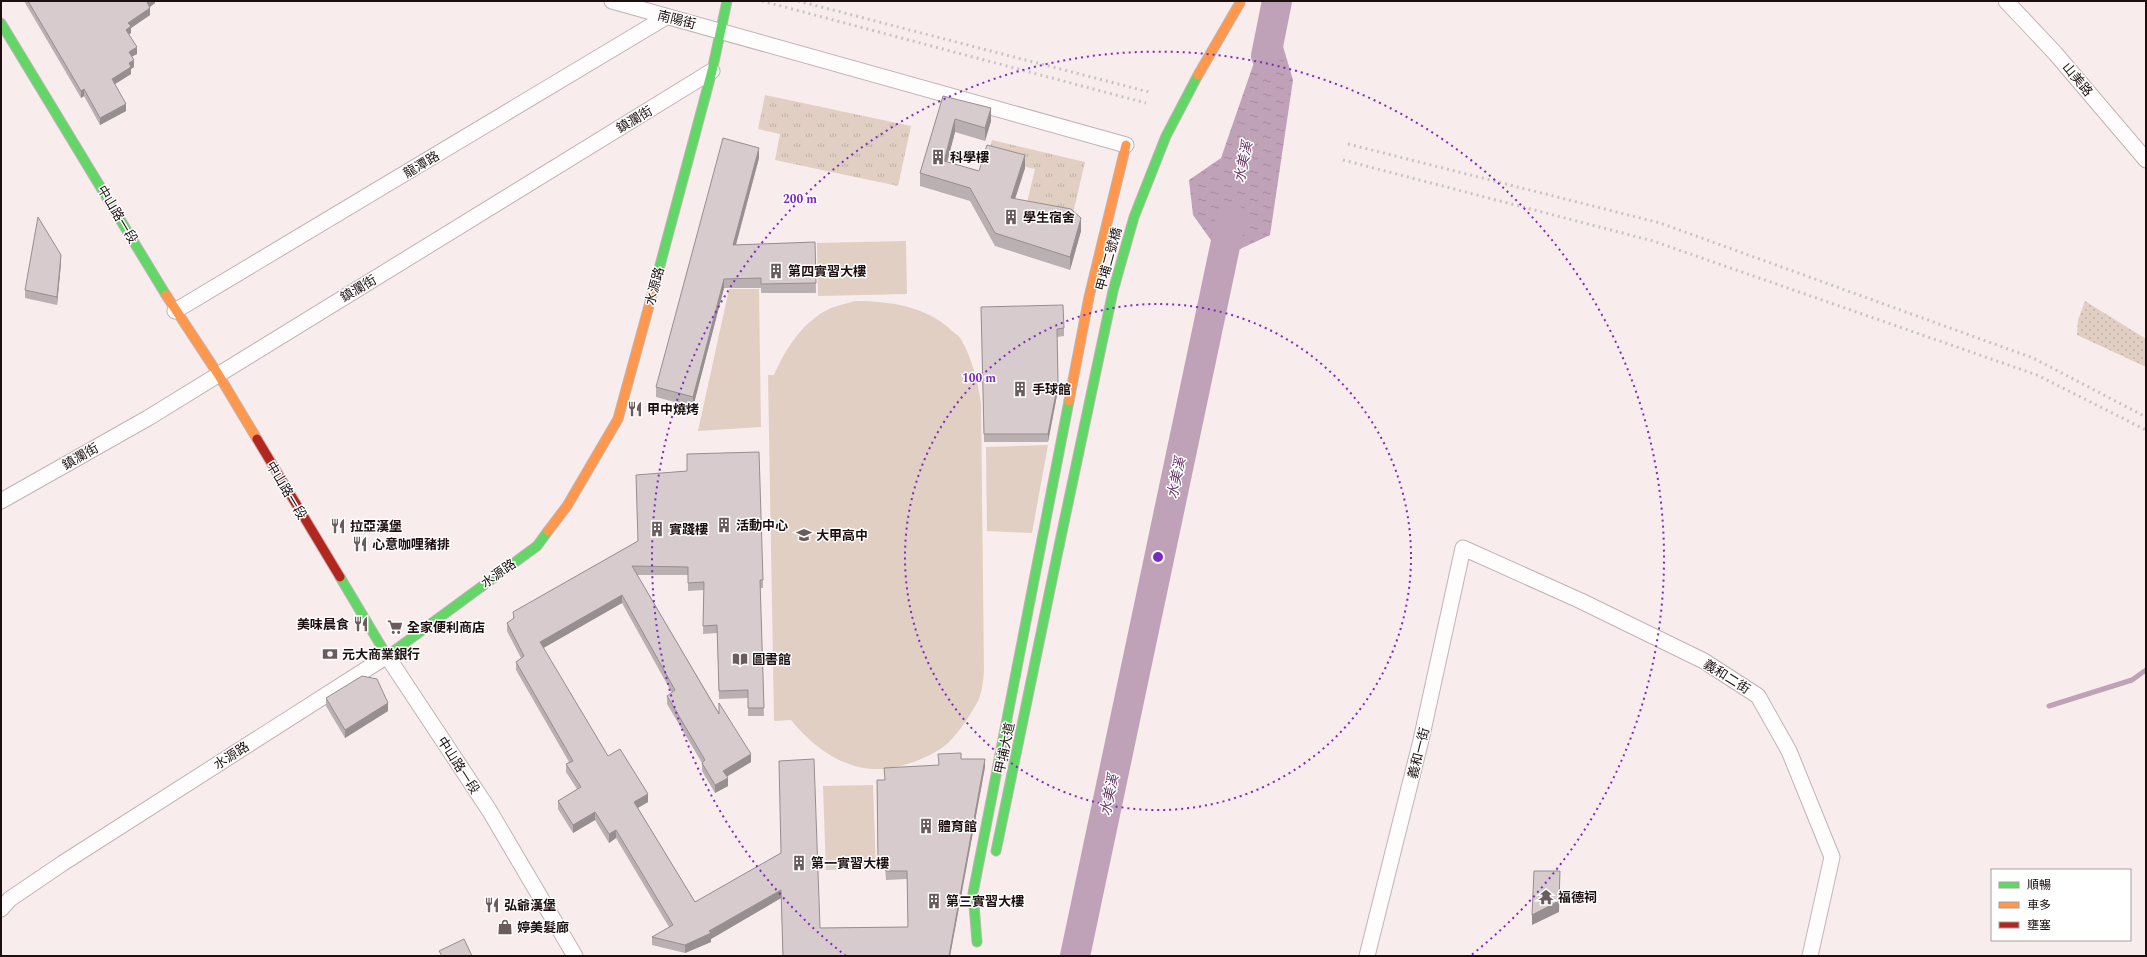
<svg xmlns="http://www.w3.org/2000/svg" width="2147" height="957" font-family="Spectral,'Noto Sans TC',serif">
  <style>
    .grass { fill: url(#grass-tufts) }
    .park { fill: url(#park-dots) }
    .garden { fill: #e1cfc3 }
    .water { fill: url(#water-ripples) }
    .lines { fill: none; stroke-linecap: round; stroke-linejoin: round }
    .stream { stroke: #bfa1b8; stroke-width: 5 }
    .river { stroke: #bfa1b8; stroke-width: 30 }
    .street-casing { stroke: #c0b4b4; stroke-width: 17 }
    .fast-casing { stroke: #c0b4b4; stroke-width: 11 }
    .slow-casing { stroke: #c0b4b4; stroke-width: 11 }
    .jam-casing { stroke: #c0b4b4; stroke-width: 11 }
    .street { stroke: #fefcfc; stroke-width: 15 }
    .fast { stroke: #63d668; stroke-width: 9 }
    .slow { stroke: #ff974d; stroke-width: 9 }
    .jam { stroke: #b3261e; stroke-width: 9 }
    .rail { stroke: #c9c5c5; stroke-width: 3; stroke-dasharray: 2 4; stroke-linecap: butt }
    .fast-bridge-casing { stroke: #c0b4b4; stroke-width: 11; stroke-linecap: butt }
    .slow-bridge-casing { stroke: #c0b4b4; stroke-width: 11; stroke-linecap: butt }
    .fast-bridge { stroke: #63d668; stroke-width: 9 }
    .slow-bridge { stroke: #ff974d; stroke-width: 9 }
    .wall { fill: #baafb1 }
    .shaded-wall { fill: #978e90 }
    .building { fill: #d8cbce; stroke: #978e90 }
    .ring { fill: none; stroke: #7b2cbf; stroke-width: 2; stroke-dasharray: 2 4 }
    .labels { text-anchor: middle; stroke-width: 3; stroke-linejoin: round; paint-order: stroke }
    .street-label { font-size: 13px; fill: #1d0f10; stroke: #fff }
    .poi-label { font-size: 13px; font-weight: bold; fill: #1d0f10; stroke: #fff; text-anchor: start }
    .water-label { font-size: 14px; font-style: italic; fill: #653462; stroke: #fff }
    .centre { fill: #7b2cbf; stroke: #fff; stroke-width: 2 }
    .ring-label { font-size: 12px; text-anchor: middle; font-weight: bold; fill: #7b2cbf; stroke: #fff; stroke-width: 3; stroke-linejoin: round; paint-order: stroke }
  </style>
  <defs>
    <pattern id="grass-tufts" width="24" height="20" patternUnits="userSpaceOnUse"><rect width="24" height="20" fill="#e1cfc3"/><path d="M3 7l-1-3M5 7V3M7 7l1-3M15 17l-1-3M17 17v-4M19 17l1-3" fill="none" stroke="#c1b1a6"/></pattern>
    <pattern id="park-dots" width="8" height="8" patternUnits="userSpaceOnUse"><rect width="8" height="8" fill="#e1cfc3"/><path d="M2 2h.1M6 6h.1" fill="none" stroke="#c1b1a6" stroke-width="1.8" stroke-linecap="round"/></pattern>
    <pattern id="water-ripples" width="26" height="14" patternUnits="userSpaceOnUse"><rect width="26" height="14" fill="#bfa1b8"/><path d="M2 4q2-2 4 0t4 0M15 11q2-2 4 0t4 0" fill="none" stroke="#a4899d"/></pattern>
  </defs>
  <rect width="100%" height="100%" fill="#f8ecec"/>
  <g class="grass">
    <polygon points="765,95 911,126 898,186 775,160 780,134 758,129"/>
    <polygon points="992,140 1085,162 1071,222 1025,211 1035,169 987,158"/>
  </g>
  <polygon class="park" points="2085,301 2146,339 2146,367 2077,335 2078,320"/>
  <g class="garden">
    <polygon points="906,241 907,294 818,296 817,243"/>
    <polygon points="729,289 759,289 761,427 698,431"/>
    <path d="M855 301C888 301 926 306 951 330 954 333 960 336 962 341 972 359 978 382 981 403L984 672C983 681 982 691 979 699 972 713 960 731 949 742 934 757 897 770 876 769 842 769 811 745 791 720L774 721 768 375H774C785 349 804 320 831 308 839 305 848 303 855 301Z"/>
    <polygon points="1048,445 1032,533 987,531 986,447"/>
    <polygon points="873,785 876,869 826,870 823,786"/>
  </g>
  <polygon class="water" points="1274,16 1293,80 1270,235 1223,257 1193,215 1189,180 1221,158 1258,51"/>
  <g class="lines">
    <polyline class="stream" points="2049,706 2132,680 2146,670"/>
    <g class="river">
      <polyline points="1266,56 1277,1"/>
      <polyline points="1075,956 1231,218"/>
    </g>
    <g class="street-casing">
      <g id="street">
        <polyline points="612,1 1126,145"/>
        <polyline points="2006,1 2055,53 2146,160"/>
        <polyline points="175,311 666,17"/>
        <polyline points="1,501 148,418 712,71"/>
        <polyline points="1,909 10,899 63,863 387,656 489,810 575,956"/>
        <polyline points="1367,956 1421,740 1463,548 1581,601 1704,661 1758,696 1789,751 1832,857 1810,956"/>
      </g>
    </g>
    <g class="fast-casing">
      <g id="fast">
        <polyline points="1,23 166,295"/>
        <polyline points="655,284 712,71 727,1"/>
        <polyline points="340,577 387,656 537,546 548,531"/>
        <polyline points="996,851 1059,546"/>
        <polyline points="977,942 973,893 1069,401"/>
      </g>
    </g>
    <g class="slow-casing">
      <g id="slow">
        <polyline points="166,295 218,374 257,439"/>
        <polyline points="1069,401 1089,297 1126,145"/>
        <polyline points="548,531 567,506 618,419 655,284"/>
      </g>
    </g>
    <g class="jam-casing">
      <polyline id="jam" points="257,439 340,577"/>
    </g>
    <use href="#street" class="street"/>
    <use href="#fast" class="fast"/>
    <use href="#slow" class="slow"/>
    <use href="#jam" class="jam"/>
    <g class="rail">
      <polyline points="762,1 1146,103"/>
      <polyline points="798,1 1149,92"/>
      <polyline points="1348,144 1660,223 2033,358 2146,417"/>
      <polyline points="1343,160 1653,241 2037,375 2146,430"/>
    </g>
    <g class="fast-bridge-casing">
      <polyline id="fast-bridge" points="1059,546 1113,291 1134,217 1166,136 1198,75"/>
    </g>
    <g class="slow-bridge-casing">
      <polyline id="slow-bridge" points="1198,75 1241,1"/>
    </g>
    <use href="#fast-bridge" class="fast-bridge"/>
    <use href="#slow-bridge" class="slow-bridge"/>
  </g>
  <g class="wall">
    <polygon points="24,1 155,1 155,3 150,7 150,15 131,28 131,33 129,34 137,54 132,56 134,67 131,69 131,74 115,84 126,111 100,125 84,96 81,98"/>
    <polygon points="943,96 991,121 985,141 955,132 947,162 979,171 1025,168 1015,199 1081,231 1070,270 995,246 970,201 920,186 920,173"/>
    <polygon points="759,158 736,245 815,242 816,293 761,293 761,288 724,288 693,407 656,397 656,387"/>
    <polygon points="61,263 57,305 25,298 25,290"/>
    <polygon points="981,307 1064,328 1064,336 1057,337 1058,390 1048,442 984,442"/>
    <polygon points="687,471 763,580 763,588 760,588 764,716 748,716 748,698 719,699 717,633 703,634 704,590 688,591 688,575 637,575 719,713 751,762 727,776 728,786 715,793 702,771 702,763 667,704 667,696 672,693 622,603 543,648 608,756 648,802 638,808 695,902 781,853 820,928 908,927 907,879 886,880 885,866 878,867 877,780 884,780 961,759 985,767 950,956 783,956 781,898 711,939 711,942 685,953 652,945 652,937 669,927 616,838 609,843 595,820 573,833 558,809 558,801 577,789 566,772 566,764 569,762 516,670 516,662 521,658 507,631 507,623 513,619 513,612 638,541"/>
    <polygon points="326,698 388,711 345,738 326,706"/>
  </g>
  <g class="shaded-wall">
    <polygon points="148,1 155,1 155,3 147,9 147,2"/>
    <polygon points="150,8 150,15 131,28 131,33 126,36 126,30 128,23"/>
    <polygon points="137,47 137,54 129,58 129,52"/>
    <polygon points="134,60 134,67 131,69 131,74 112,86 112,79 129,63"/>
    <polygon points="84,89 84,96 81,98 81,91"/>
    <polygon points="126,104 126,111 100,125 100,118"/>
    <polygon points="991,108 991,121 985,141 985,128"/>
    <polygon points="955,119 955,132 944,174 944,161"/>
    <polygon points="759,148 759,158 733,255 733,245"/>
    <polygon points="1025,155 1025,168 1011,211 1011,198"/>
    <polygon points="1081,218 1081,231 1070,270 1070,257"/>
    <polygon points="61,255 61,263 57,305 57,297"/>
    <polygon points="724,279 724,288 693,407 693,397"/>
    <polygon points="1058,383 1058,390 1048,442 1048,434"/>
    <polygon points="622,595 622,603 540,650 540,642"/>
    <polygon points="388,703 388,711 345,738 345,730"/>
    <polygon points="751,754 751,762 723,779 723,771"/>
    <polygon points="985,759 985,767 950,956 949,956"/>
    <polygon points="728,778 728,786 715,793 715,785"/>
    <polygon points="648,794 648,802 634,810 634,802"/>
    <polygon points="595,812 595,820 573,833 573,825"/>
    <polygon points="616,830 616,838 609,843 609,834"/>
    <polygon points="1560,871 1559,912 1532,925 1532,915"/>
    <polygon points="781,890 781,898 711,939 711,942 685,953 685,945"/>
  </g>
  <g class="building">
    <polygon points="28,1 148,1 147,2 150,8 128,23 131,26 126,30 137,47 129,52 134,60 129,63 131,67 112,79 126,104 100,118 84,89 81,91"/>
    <polygon points="943,96 991,108 985,128 955,119 944,161 979,171 987,145 1025,155 1011,198 1071,209 1081,218 1070,257 995,233 970,188 920,173"/>
    <polygon points="723,138 759,148 733,245 815,242 816,283 761,284 761,278 724,279 693,397 656,387"/>
    <polygon points="38,217 61,255 57,297 25,290"/>
    <polygon points="1063,305 1064,328 1057,329 1058,383 1048,434 984,434 981,307"/>
    <polygon points="759,452 763,580 760,580 764,708 748,708 748,690 719,691 717,625 703,626 704,582 688,583 688,567 632,566 719,714 719,703 751,754 723,771 728,778 715,785 702,763 705,760 667,696 675,690 622,595 540,642 608,756 620,749 648,794 634,802 695,902 781,853 779,761 814,759 820,928 908,927 907,871 886,871 885,858 878,859 877,780 885,780 884,768 939,765 938,754 961,753 961,759 985,759 949,956 783,956 781,890 709,931 711,933 685,945 652,937 673,925 616,830 609,834 595,812 573,825 558,801 581,787 566,764 573,761 516,662 524,656 507,623 514,618 513,612 638,541 636,475 687,471 687,454"/>
    <polygon points="362,676 377,679 388,703 345,730 326,698"/>
    <polygon points="1534,871 1560,871 1559,901 1532,915"/>
    <polygon points="464,939 472,956 442,956 439,951"/>
  </g>
  <g class="ring">
    <circle cx="1158" cy="557" r="253"/>
    <path d="M846 956A506 506 0 1 1 1470 956"/>
  </g>
  <defs>
    <g id="building-bare" transform="scale(1.2)"><path d="M-4-6H4V6H1V3H-1V6H-4ZM-2.5-4.3h1.7v1.8h-1.7ZM.8-4.3h1.7v1.8H.8ZM-2.5-1h1.7V.8h-1.7ZM.8-1h1.7V.8H.8Z" fill="#6a5c5d" stroke="#fff" stroke-width="2.5" paint-order="stroke"/></g>
    <g id="restaurant-bare" transform="scale(1.2)"><path d="M-5-6h1v4h1v-4h1v4h1v-4h1v5L-1.5 .5V6h-2V.5L-5-1ZM5-6V6H3V1.5H1.5Q1.5-4 5-6Z" fill="#6a5c5d" stroke="#fff" stroke-width="2.5" paint-order="stroke"/></g>
    <g id="school-bare" transform="scale(1.2)"><path d="M0-5L7-2L0 1L-7-2ZM-4 1L0 2.5L4 1V4Q0 6-4 4Z" fill="#6a5c5d" stroke="#fff" stroke-width="2.5" paint-order="stroke"/></g>
    <g id="supermarket-bare" transform="scale(1.2)"><path d="M-6-5.5h2.5l.6 2H6L4.5 2H-2.5L-4.4-4H-6ZM-1.5 3.2a1.3 1.3 0 1 0 .1 0ZM3 3.2a1.3 1.3 0 1 0 .1 0Z" fill="#6a5c5d" stroke="#fff" stroke-width="2.5" paint-order="stroke"/></g>
    <g id="bank-bare" transform="scale(1.2)"><path d="M-6-4H6V4H-6ZM0-2.3a2.3 2.3 0 1 0 0 4.6a2.3 2.3 0 1 0 0-4.6Z" fill="#6a5c5d" stroke="#fff" stroke-width="2.5" paint-order="stroke"/></g>
    <g id="library-bare" transform="scale(1.2)"><path d="M-6-4Q-3-5.5-.7-3.5V5Q-3 3-6 4ZM6-4Q3-5.5 .7-3.5V5Q3 3 6 4Z" fill="#6a5c5d" stroke="#fff" stroke-width="2.5" paint-order="stroke"/></g>
    <g id="temple-bare" transform="scale(1.2)"><path d="M0-6L5-2H3V0L6.5 2.5H4V6H1.5V3h-3V6H-4V2.5H-6.5L-3 0V-2H-5Z" fill="#6a5c5d" stroke="#fff" stroke-width="2.5" paint-order="stroke"/></g>
    <g id="shop-bare" transform="scale(1.2)"><path d="M-5-2.5h2.3a2.7 3.5 0 0 1 5.4 0H5L5.5 6h-11ZM-1.5-2.5h3a1.5 2.3 0 0 0-3 0Z" fill="#6a5c5d" stroke="#fff" stroke-width="2.5" paint-order="stroke"/></g>
  </defs>
  <g fill-rule="evenodd">
    <use href="#building-bare" x="938" y="157"/>
    <use href="#building-bare" x="1011" y="217"/>
    <use href="#building-bare" x="776" y="271"/>
    <use href="#building-bare" x="1020" y="389"/>
    <use href="#restaurant-bare" x="635" y="409"/>
    <use href="#building-bare" x="724" y="525"/>
    <use href="#restaurant-bare" x="338" y="526"/>
    <use href="#building-bare" x="657" y="529"/>
    <use href="#school-bare" x="804" y="535"/>
    <use href="#restaurant-bare" x="360" y="544"/>
    <use href="#restaurant-bare" x="361" y="624"/>
    <use href="#supermarket-bare" x="395" y="627"/>
    <use href="#bank-bare" x="330" y="654"/>
    <use href="#library-bare" x="740" y="659"/>
    <use href="#building-bare" x="926" y="826"/>
    <use href="#building-bare" x="799" y="863"/>
    <use href="#temple-bare" x="1546" y="897"/>
    <use href="#building-bare" x="934" y="901"/>
    <use href="#restaurant-bare" x="492" y="905"/>
    <use href="#shop-bare" x="505" y="927"/>
  </g>
  <g class="labels">
    <g class="street-label">
      <text transform="translate(677 19) rotate(14)" y="5">南陽街</text>
      <text transform="translate(2078 79) rotate(50)" y="5">山美路</text>
      <text transform="translate(634 119) rotate(-31)" y="5">鎮瀾街</text>
      <text transform="translate(421 164) rotate(-31)" y="5">龍潭路</text>
      <text transform="translate(118 214) rotate(59)" y="5">中山路一段</text>
      <text transform="translate(1108 259) rotate(-75)" y="5">甲埔二號橋</text>
      <text transform="translate(654 286) rotate(-75)" y="5">水源路</text>
      <text transform="translate(358 288) rotate(-31)" y="5">鎮瀾街</text>
      <text transform="translate(80 456) rotate(-30)" y="5">鎮瀾街</text>
      <text transform="translate(287 490) rotate(59)" y="5">中山路一段</text>
      <text transform="translate(498 573) rotate(-35)" y="5">水源路</text>
      <text transform="translate(1727 676) rotate(32)" y="5">義和二街</text>
      <text transform="translate(1004 748) rotate(-78)" y="5">甲埔大道</text>
      <text transform="translate(1418 753) rotate(-76)" y="5">義和一街</text>
      <text transform="translate(231 755) rotate(-33)" y="5">水源路</text>
      <text transform="translate(459 765) rotate(57)" y="5">中山路一段</text>
    </g>
    <g class="poi-label">
      <text x="950" y="162">科學樓</text>
      <text x="1023" y="222">學生宿舍</text>
      <text x="788" y="276">第四實習大樓</text>
      <text x="1032" y="394">手球館</text>
      <text x="647" y="414">甲中燒烤</text>
      <text x="736" y="530">活動中心</text>
      <text x="350" y="531">拉亞漢堡</text>
      <text x="669" y="534">實踐樓</text>
      <text x="816" y="540">大甲高中</text>
      <text x="372" y="549">心意咖哩豬排</text>
      <text x="349" y="629" text-anchor="end">美味晨食</text>
      <text x="407" y="632">全家便利商店</text>
      <text x="342" y="659">元大商業銀行</text>
      <text x="752" y="664">圖書館</text>
      <text x="938" y="831">體育館</text>
      <text x="811" y="868">第一實習大樓</text>
      <text x="1558" y="902">福德祠</text>
      <text x="946" y="906">第三實習大樓</text>
      <text x="504" y="910">弘爺漢堡</text>
      <text x="517" y="932">婷美髮廊</text>
    </g>
    <g class="water-label">
      <text transform="translate(1243 162) rotate(-78)" y="5">水美溪</text>
      <text transform="translate(1176 478) rotate(-78)" y="5">水美溪</text>
      <text transform="translate(1109 795) rotate(-78)" y="5">水美溪</text>
    </g>
  </g>
  <circle cx="1158" cy="557" r="6" class="centre"/>
  <g class="ring-label">
    <text x="800" y="203">200 m</text>
    <text x="979" y="382">100 m</text>
  </g>
  <rect width="2147" height="957" fill="none" stroke="#1d0f10" stroke-width="4"/>
  <rect x="1991" y="869" width="140" height="72" fill="#ffffff" stroke="#a59f9f"/>
  <rect x="1999" y="882" width="20" height="6" fill="#63d668" stroke="#a59f9f"/>
  <text x="2027" y="889" font-size="12" fill="#1d0f10">順暢</text>
  <rect x="1999" y="902" width="20" height="6" fill="#ff974d" stroke="#a59f9f"/>
  <text x="2027" y="909" font-size="12" fill="#1d0f10">車多</text>
  <rect x="1999" y="922" width="20" height="6" fill="#b3261e" stroke="#a59f9f"/>
  <text x="2027" y="929" font-size="12" fill="#1d0f10">壅塞</text>
</svg>
